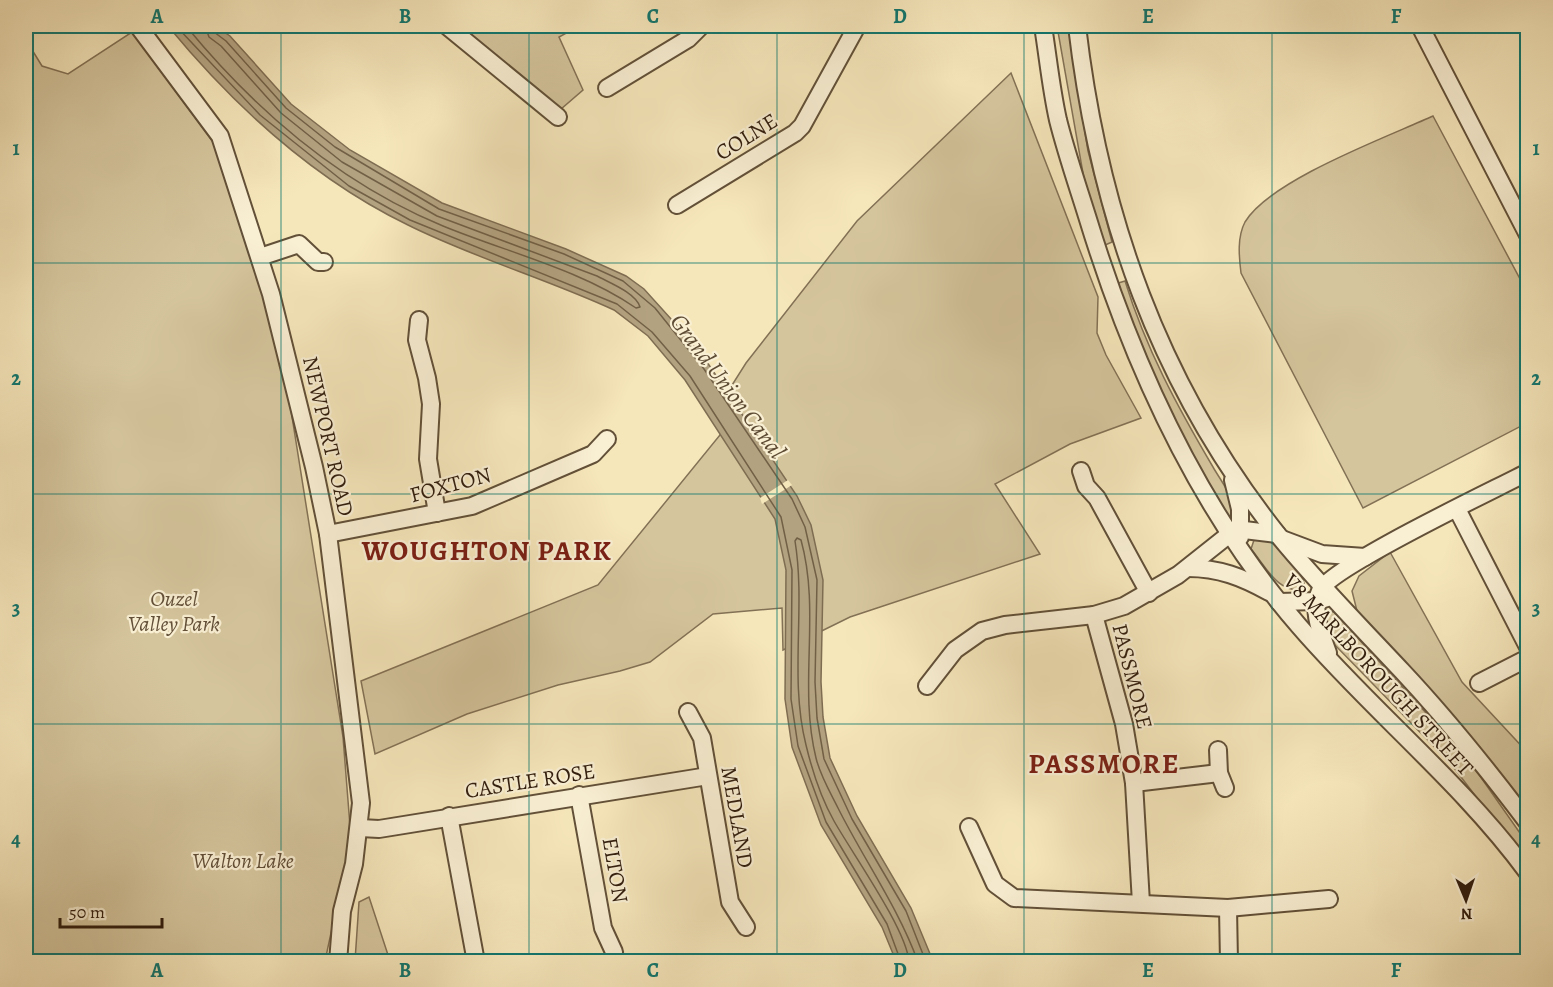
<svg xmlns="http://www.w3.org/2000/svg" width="1553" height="987" font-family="Alegreya,serif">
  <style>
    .green { fill: #d5c59d; stroke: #837155; stroke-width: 1.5 }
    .water { fill: #b3a280; stroke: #7f6d52; stroke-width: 1.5 }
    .pier { fill: #f6e7bb }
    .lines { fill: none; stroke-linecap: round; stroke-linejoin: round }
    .shore { stroke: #726046; stroke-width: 1.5 }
    .minor-casing { stroke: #625038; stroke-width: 20 }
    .minor { stroke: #f9efd3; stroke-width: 16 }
    .grid { fill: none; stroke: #0f766e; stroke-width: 1.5; stroke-opacity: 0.55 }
    .labels { text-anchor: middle; stroke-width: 4.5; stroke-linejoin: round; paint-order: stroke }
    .street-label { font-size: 22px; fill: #311d0d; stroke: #f9efd3 }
    .park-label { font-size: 22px; font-style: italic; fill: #624f38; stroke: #f9efd3 }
    .water-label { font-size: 24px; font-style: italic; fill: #5e4c35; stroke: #f9efd3 }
    .district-label { font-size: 28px; font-weight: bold; letter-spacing: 1.5px; fill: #7a1f14; stroke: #f9efd3 }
    .neatline { fill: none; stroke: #0f766e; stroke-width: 2 }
    .grid-label { font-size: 20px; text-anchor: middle; font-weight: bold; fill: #0f766e }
  </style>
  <rect width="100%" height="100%" fill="#f6e7bb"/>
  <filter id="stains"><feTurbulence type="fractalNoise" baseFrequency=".00333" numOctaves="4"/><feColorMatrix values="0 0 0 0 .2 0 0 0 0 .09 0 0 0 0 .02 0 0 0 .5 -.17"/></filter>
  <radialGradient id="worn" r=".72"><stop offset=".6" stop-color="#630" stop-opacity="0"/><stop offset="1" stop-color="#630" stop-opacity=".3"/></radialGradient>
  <g class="green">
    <polygon points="459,26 579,26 559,37 583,90 561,109"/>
    <polygon points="1057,26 1068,26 1088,151 1112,242 1103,246 1084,179"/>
    <polygon points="132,32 213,142 265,295 286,379 343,737 350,826 348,854 325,961 26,961 26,40 42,66 68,74"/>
    <polygon points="1011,73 1098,297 1097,333 1106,355 1141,418 1070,444 995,484 1040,554 850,617 783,650 782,608 713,614 650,662 620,671 558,685 467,714 375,754 361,681 598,585 720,435 727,393 746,363 857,221"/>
    <path d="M1433 116 1527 292V423L1363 508 1241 273C1239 257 1237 237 1245 222 1270 180 1387 137 1433 116Z"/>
    <path d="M1125 281C1146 349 1177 406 1213 467 1222 483 1236 498 1232 517H1229L1200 470 1151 376 1115 284Z"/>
    <path d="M1266 539C1278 546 1308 576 1304 589 1278 595 1265 565 1251 549L1254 540Z"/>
    <polygon points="1390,552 1462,682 1527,752 1527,810 1358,615 1352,591 1359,576"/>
    <polygon points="1324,610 1334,612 1468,759 1527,843 1527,863 1451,764 1330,640"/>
    <polygon points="369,897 390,961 355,961 359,902"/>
  </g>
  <path class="water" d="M168 26H215L230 36 291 104 350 150 442 203 566 249 626 276 644 289 681 330 709 365 797 496 811 525 823 580 821 682 823 717 830 758 857 816 911 908 933 961H896L882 927 821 825 792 747 785 699 786 570 775 519 685 380 648 336 614 310C547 279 474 258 408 225 313 179 234 106 168 26Z"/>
  <polygon class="pier" points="788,480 792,485 762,504 760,498"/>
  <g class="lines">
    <g class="shore">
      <polyline points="176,26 260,115 349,186 410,220 617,304 652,332 690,376 781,517 792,570 791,699 798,746 826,822 887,924 901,962"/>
      <path d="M186 26C255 110 341 184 443 226 506 252 579 269 636 308L640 307C636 293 610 283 597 276L437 216 342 162 281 113 221 46 209 37 205 26"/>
      <polyline points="213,26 214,32 226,41 286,108 335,147 439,209 564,254 623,281 655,308 704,369 792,499 805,527 817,580 815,682 817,718 824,759 852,819 906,911 926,962"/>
      <path d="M909 962C907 930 852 853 834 821 821 798 812 770 806 745 789 678 806 608 795 541L797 538 801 540C821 612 798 685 816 758 820 775 830 792 838 808 864 860 898 907 918 962"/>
    </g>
    <g class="minor-casing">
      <g id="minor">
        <polyline points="138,26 220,136 271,294 314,467 328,534 361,803 354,864 342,911 338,962"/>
        <polyline points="447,26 558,117"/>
        <path d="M1043 26C1048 57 1051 89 1058 120 1066 152 1077 184 1087 216 1132 364 1197 508 1299 626 1372 711 1462 783 1528 873"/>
        <path d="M1077 26C1099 214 1159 385 1278 535 1317 583 1360 626 1402 671 1447 719 1488 770 1528 823"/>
        <polyline points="1420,26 1528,235"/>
        <polyline points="607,88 688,39 701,26"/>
        <polyline points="677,205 795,133 802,126 857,26"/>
        <polyline points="260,257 299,244 318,262 324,262"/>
        <polyline points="419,320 417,340 427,378 431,404 428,459 437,513"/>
        <polyline points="1081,471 1086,486 1097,498 1149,593"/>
        <polyline points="1233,480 1240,509 1240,537"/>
        <polyline points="1457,509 1528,647"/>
        <polyline points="328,534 472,506 593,454 607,439"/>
        <polyline points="1282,539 1322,554 1365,557"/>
        <path d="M1188 568C1219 568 1242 577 1269 592"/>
        <polyline points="1279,602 1317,601 1327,598"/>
        <polyline points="1094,615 1124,724 1134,783 1141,903"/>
        <path d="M1328 653C1321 633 1311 611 1320 591 1330 567 1494 490 1528 472"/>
        <polyline points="1479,683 1528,658"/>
        <polyline points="927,686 955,650 982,631 1005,625 1094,615 1124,606 1178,575 1236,529 1277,534"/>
        <polyline points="688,712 702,738 730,902 746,927"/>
        <polyline points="1218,750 1219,773 1225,788"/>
        <polyline points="1134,783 1219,773"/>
        <polyline points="579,795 603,928 614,952"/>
        <polyline points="449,816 476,962"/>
        <polyline points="969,827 995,884 1014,898 1228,908 1329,899"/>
        <polyline points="360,828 379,829 708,776"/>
        <polyline points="1228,908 1229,962"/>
      </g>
    </g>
    <use href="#minor" class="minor"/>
  </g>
  <path class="grid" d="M281 26V962M529 26V962M777 26V962M1024 26V962M1272 26V962M26 263H1528M26 494H1528M26 724H1528"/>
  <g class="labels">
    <g class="street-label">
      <text transform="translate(746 136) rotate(-32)" y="8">COLNE</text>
      <text transform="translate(329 436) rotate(77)" y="8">NEWPORT ROAD</text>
      <text transform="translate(450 484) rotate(-15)" y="8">FOXTON</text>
      <text transform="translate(1379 674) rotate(47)" y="8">V8 MARLBOROUGH STREET</text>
      <text transform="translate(1133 676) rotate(76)" y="8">PASSMORE</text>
      <text transform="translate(530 780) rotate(-9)" y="8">CASTLE ROSE</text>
      <text transform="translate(738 817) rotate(80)" y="8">MEDLAND</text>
      <text transform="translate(616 870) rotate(80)" y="8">ELTON</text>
    </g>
    <g class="park-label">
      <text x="174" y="606">Ouzel<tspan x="174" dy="25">Valley Park</tspan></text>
      <text x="243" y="868">Walton Lake</text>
    </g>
    <g class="water-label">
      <text transform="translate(728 386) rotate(53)" y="8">Grand Union Canal</text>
    </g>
    <g class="district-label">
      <text x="487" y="560">WOUGHTON PARK</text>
      <text x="1104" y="773">PASSMORE</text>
    </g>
  </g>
  <rect width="1553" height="987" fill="none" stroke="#f6e7bb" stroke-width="66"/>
  <g transform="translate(1466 900) rotate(178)" stroke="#f9efd3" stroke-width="4.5" paint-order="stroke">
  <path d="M0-4.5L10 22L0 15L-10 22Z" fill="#311d0d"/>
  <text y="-9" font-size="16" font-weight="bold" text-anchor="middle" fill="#311d0d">N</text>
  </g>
  <path d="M60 918v9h102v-9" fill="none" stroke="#311d0d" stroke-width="3"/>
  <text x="69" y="918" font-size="18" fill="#311d0d" stroke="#f9efd3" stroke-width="4.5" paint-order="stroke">50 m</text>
  <rect x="33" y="33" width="1487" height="921" class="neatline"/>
  <g class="grid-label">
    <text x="157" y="23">A</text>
    <text x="405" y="23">B</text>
    <text x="653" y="23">C</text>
    <text x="900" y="23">D</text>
    <text x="1148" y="23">E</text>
    <text x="1396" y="23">F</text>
    <text x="16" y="155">1</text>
    <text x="1536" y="155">1</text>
    <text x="16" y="385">2</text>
    <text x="1536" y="385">2</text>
    <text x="16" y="615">3</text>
    <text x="1536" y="615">3</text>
    <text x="16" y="846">4</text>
    <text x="1536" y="846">4</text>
    <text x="157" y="977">A</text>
    <text x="405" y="977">B</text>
    <text x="653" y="977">C</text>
    <text x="900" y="977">D</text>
    <text x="1148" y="977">E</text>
    <text x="1396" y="977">F</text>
  </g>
  <rect width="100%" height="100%" filter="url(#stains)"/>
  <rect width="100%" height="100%" fill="url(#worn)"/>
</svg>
